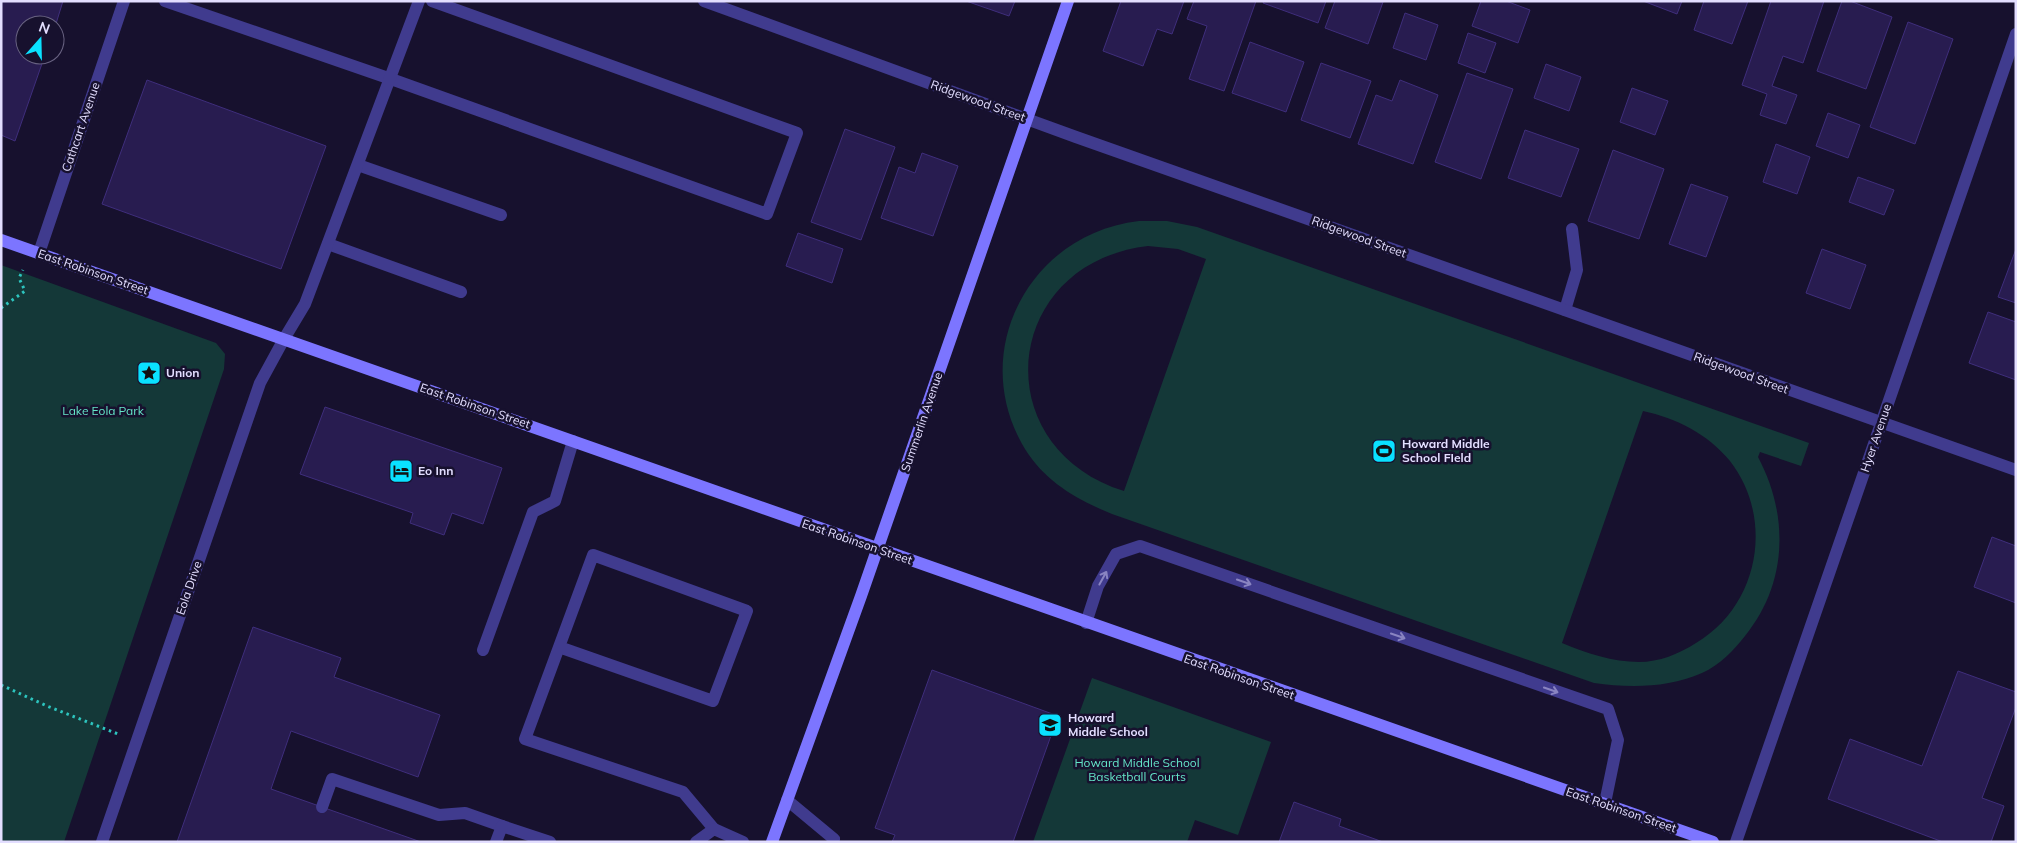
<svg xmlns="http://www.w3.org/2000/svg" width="2017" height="843" font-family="Mulish,sans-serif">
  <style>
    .green { fill: #143838; fill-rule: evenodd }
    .building { fill: #281c50; stroke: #3f2e7c }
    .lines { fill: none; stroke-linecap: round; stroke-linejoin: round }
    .path { stroke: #2dc4be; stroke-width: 3; stroke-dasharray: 2.5 4; stroke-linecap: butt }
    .lane { stroke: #403b8e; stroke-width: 12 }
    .street { stroke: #403b8e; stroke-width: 12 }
    .secondary { stroke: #7c75ff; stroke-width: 12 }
    .oneway { stroke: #8984c1 }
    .labels { text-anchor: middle; stroke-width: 5; stroke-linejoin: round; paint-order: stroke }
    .street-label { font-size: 12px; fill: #e3deff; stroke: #17112e }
    .poi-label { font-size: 12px; font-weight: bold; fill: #e3deff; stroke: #17112e; text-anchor: start }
    .park-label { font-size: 12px; fill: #64e5c8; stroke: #17112e }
  </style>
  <rect width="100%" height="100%" fill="#17112e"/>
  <g class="green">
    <path d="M1139 221H1167L1197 227 1809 443 1801 466 1760 452 1758 457C1789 515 1788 583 1745 636 1734 650 1720 665 1702 673 1668 688 1630 688 1594 683L1112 514C1080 501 1049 484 1029 455 964 359 1026 234 1139 221ZM1148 246 1178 249 1206 259 1124 491C984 447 1002 263 1148 246ZM1643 411C1676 418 1708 434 1730 461 1775 519 1759 606 1696 643 1679 654 1659 662 1639 662 1613 662 1586 653 1562 643Z"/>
    <polygon points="1,265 216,343 225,354 224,369 64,842 1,842"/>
    <polygon points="1092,678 1271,742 1238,835 1195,820 1187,842 1033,842"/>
  </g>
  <g class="building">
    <polygon points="1,1 63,1 55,27 55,25 25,25 25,55 45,55 15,141 1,135"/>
    <polygon points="966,1 1015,1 1009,16"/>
    <polygon points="1121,1 1184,1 1172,34 1157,29 1143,66 1103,51"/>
    <polygon points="1194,1 1256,1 1224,91 1189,79 1207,26 1187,19"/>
    <polygon points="1264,1 1326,1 1318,23 1263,3"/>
    <polygon points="1335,1 1383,2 1368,44 1325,28"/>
    <polygon points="1481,1 1506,1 1530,10 1518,43 1472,26"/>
    <polygon points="1643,1 1682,1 1677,14"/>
    <polygon points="1704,1 1748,1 1732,44 1694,30"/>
    <polygon points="1771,1 1824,1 1803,63 1783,56 1772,86 1797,95 1786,124 1760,115 1767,94 1742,85"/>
    <polygon points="1842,1 1850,1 1892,17 1866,89 1817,71"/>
    <polygon points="1405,13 1438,25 1426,60 1393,48"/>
    <polygon points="1908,22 1953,39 1915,144 1870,127"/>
    <polygon points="1468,33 1496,43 1485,73 1458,63"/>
    <polygon points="1250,42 1304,62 1286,112 1232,93"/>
    <polygon points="1321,63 1371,81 1350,138 1301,120"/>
    <polygon points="1546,64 1581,77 1569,111 1534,98"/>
    <polygon points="1467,73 1513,89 1481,179 1435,162"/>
    <polygon points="147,80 326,146 281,269 102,204"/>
    <polygon points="1400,80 1438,95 1413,164 1358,144 1376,95 1392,101"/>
    <polygon points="1632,88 1668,101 1655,135 1620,122"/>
    <polygon points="1828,113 1860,125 1848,158 1816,146"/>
    <polygon points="845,129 895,147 861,240 811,222"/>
    <polygon points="1525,130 1579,149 1561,197 1508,178"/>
    <polygon points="1776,144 1810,157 1797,194 1763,182"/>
    <polygon points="1613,150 1664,169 1639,239 1588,221"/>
    <polygon points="922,153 958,166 933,236 881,218 899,167 915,173"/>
    <polygon points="1858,177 1894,190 1884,215 1849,202"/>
    <polygon points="1691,184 1728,197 1706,257 1669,244"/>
    <polygon points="798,233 843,249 832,283 786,266"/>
    <polygon points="1822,249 1866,265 1850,309 1806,293"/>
    <polygon points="2016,249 2016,303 1998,297"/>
    <polygon points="1988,312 2016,322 2016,380 1969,363"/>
    <polygon points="325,407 502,468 483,524 452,513 444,535 410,523 413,513 300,474"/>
    <polygon points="1992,537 2016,546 2016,603 1974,587"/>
    <polygon points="253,627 341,658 334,677 440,715 418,777 291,731 271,789 421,842 177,842"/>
    <polygon points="932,670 1058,716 1013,842 892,842 895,835 875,828"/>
    <polygon points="1958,671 2016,692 2016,707 1982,798 2004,806 1991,842 1943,842 1828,799 1850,739 1922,766"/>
    <polygon points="1294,802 1341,819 1339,826 1383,842 1279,842"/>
  </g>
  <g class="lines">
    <g class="path">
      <polyline points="1,308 25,291 19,278 23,270"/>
      <polyline points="1,685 47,706 118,734"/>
    </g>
    <g class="lane">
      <polyline points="165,1 391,79 767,214 797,133 432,1"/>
      <polyline points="358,165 501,215"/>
      <polyline points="328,244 461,292"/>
      <polyline points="1565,310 1577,270 1572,229"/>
      <polyline points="284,339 305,304 419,1"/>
      <polyline points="1086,623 1098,586 1116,554 1140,546 1608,709 1618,740 1605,803"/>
      <polyline points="559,647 713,701 747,611 593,555 525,739 683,792 714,829"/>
      <polyline points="483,650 533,512 555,501 573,441"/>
      <polyline points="787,800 834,839 833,842"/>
      <polyline points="322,807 332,779 439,815 465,813 502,826"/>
      <polyline points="496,842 502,826 550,842"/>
      <polyline points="696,842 714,829 743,842"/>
    </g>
    <g class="street">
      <polyline points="704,1 1076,137 2016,470"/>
      <polyline points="39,253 124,1"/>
      <polyline points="102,842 260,383 284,339"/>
      <polyline points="1736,842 2016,34"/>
    </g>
    <g class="secondary">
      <polyline points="1,240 1713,842"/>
      <polyline points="772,842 861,596 1068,1"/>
    </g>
  </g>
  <defs><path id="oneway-shaft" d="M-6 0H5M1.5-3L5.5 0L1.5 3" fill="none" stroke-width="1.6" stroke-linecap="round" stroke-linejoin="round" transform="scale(1.25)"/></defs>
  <g class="oneway">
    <use href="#oneway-shaft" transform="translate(1103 578) rotate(-61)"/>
    <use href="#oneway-shaft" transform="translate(1244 582) rotate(19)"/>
    <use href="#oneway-shaft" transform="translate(1398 636) rotate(19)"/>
    <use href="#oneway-shaft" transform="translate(1551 690) rotate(19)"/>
  </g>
  <defs>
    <g id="sight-square" transform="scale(1.25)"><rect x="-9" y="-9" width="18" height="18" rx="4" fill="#0ae1ff" stroke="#17112e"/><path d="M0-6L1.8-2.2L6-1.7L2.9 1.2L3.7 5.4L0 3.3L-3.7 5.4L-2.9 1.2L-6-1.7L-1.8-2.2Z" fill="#111"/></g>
    <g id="stadium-square" transform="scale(1.25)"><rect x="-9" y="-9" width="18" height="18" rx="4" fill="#0ae1ff" stroke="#17112e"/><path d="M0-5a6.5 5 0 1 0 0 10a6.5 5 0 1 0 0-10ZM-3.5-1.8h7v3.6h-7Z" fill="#111"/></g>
    <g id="hotel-square" transform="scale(1.25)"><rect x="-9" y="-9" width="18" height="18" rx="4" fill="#0ae1ff" stroke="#17112e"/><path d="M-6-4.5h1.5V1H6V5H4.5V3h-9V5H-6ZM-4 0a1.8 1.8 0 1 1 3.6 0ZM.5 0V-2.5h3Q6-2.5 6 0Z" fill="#111"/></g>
    <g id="school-square" transform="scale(1.25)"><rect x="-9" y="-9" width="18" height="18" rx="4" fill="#0ae1ff" stroke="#17112e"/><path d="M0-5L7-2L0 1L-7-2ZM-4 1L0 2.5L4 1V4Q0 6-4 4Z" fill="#111"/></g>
  </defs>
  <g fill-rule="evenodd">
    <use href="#sight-square" x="149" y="373"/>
    <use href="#stadium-square" x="1384" y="451"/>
    <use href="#hotel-square" x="401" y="471"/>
    <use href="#school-square" x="1050" y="725"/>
  </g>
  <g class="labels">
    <g class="street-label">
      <text transform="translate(978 101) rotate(20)" y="4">Ridgewood Street</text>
      <text transform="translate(81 127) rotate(-71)" y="4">Cathcart Avenue</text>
      <text transform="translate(1359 237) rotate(20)" y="4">Ridgewood Street</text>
      <text transform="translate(93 272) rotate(19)" y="4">East Robinson Street</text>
      <text transform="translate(1741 373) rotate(20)" y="4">Ridgewood Street</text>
      <text transform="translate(475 406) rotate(19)" y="4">East Robinson Street</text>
      <text transform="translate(922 422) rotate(-71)" y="4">Summerlin Avenue</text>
      <text transform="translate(1876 438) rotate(-71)" y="4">Hyer Avenue</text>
      <text transform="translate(857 542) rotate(19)" y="4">East Robinson Street</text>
      <text transform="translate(189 588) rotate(-71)" y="4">Eola Drive</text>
      <text transform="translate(1239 677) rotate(19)" y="4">East Robinson Street</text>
      <text transform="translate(1621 810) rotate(19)" y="4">East Robinson Street</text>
    </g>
    <g class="poi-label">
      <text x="166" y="377">Union</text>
      <text x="1402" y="448">Howard Middle<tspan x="1402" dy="14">School FIeld</tspan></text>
      <text x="418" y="475">Eo Inn</text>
      <text x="1068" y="722">Howard<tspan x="1068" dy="14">Middle School</tspan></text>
    </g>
    <g class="park-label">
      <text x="103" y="415">Lake Eola Park</text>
      <text x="1137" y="767">Howard Middle School<tspan x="1137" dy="14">Basketball Courts</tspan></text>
    </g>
  </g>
  <rect width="2017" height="843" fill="none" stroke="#e3deff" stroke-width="5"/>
  <g transform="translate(40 40) rotate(20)"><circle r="24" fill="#17112e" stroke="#696382"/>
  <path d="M0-4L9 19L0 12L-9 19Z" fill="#0ae1ff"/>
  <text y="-8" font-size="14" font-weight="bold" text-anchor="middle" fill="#e3deff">N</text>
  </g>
</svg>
